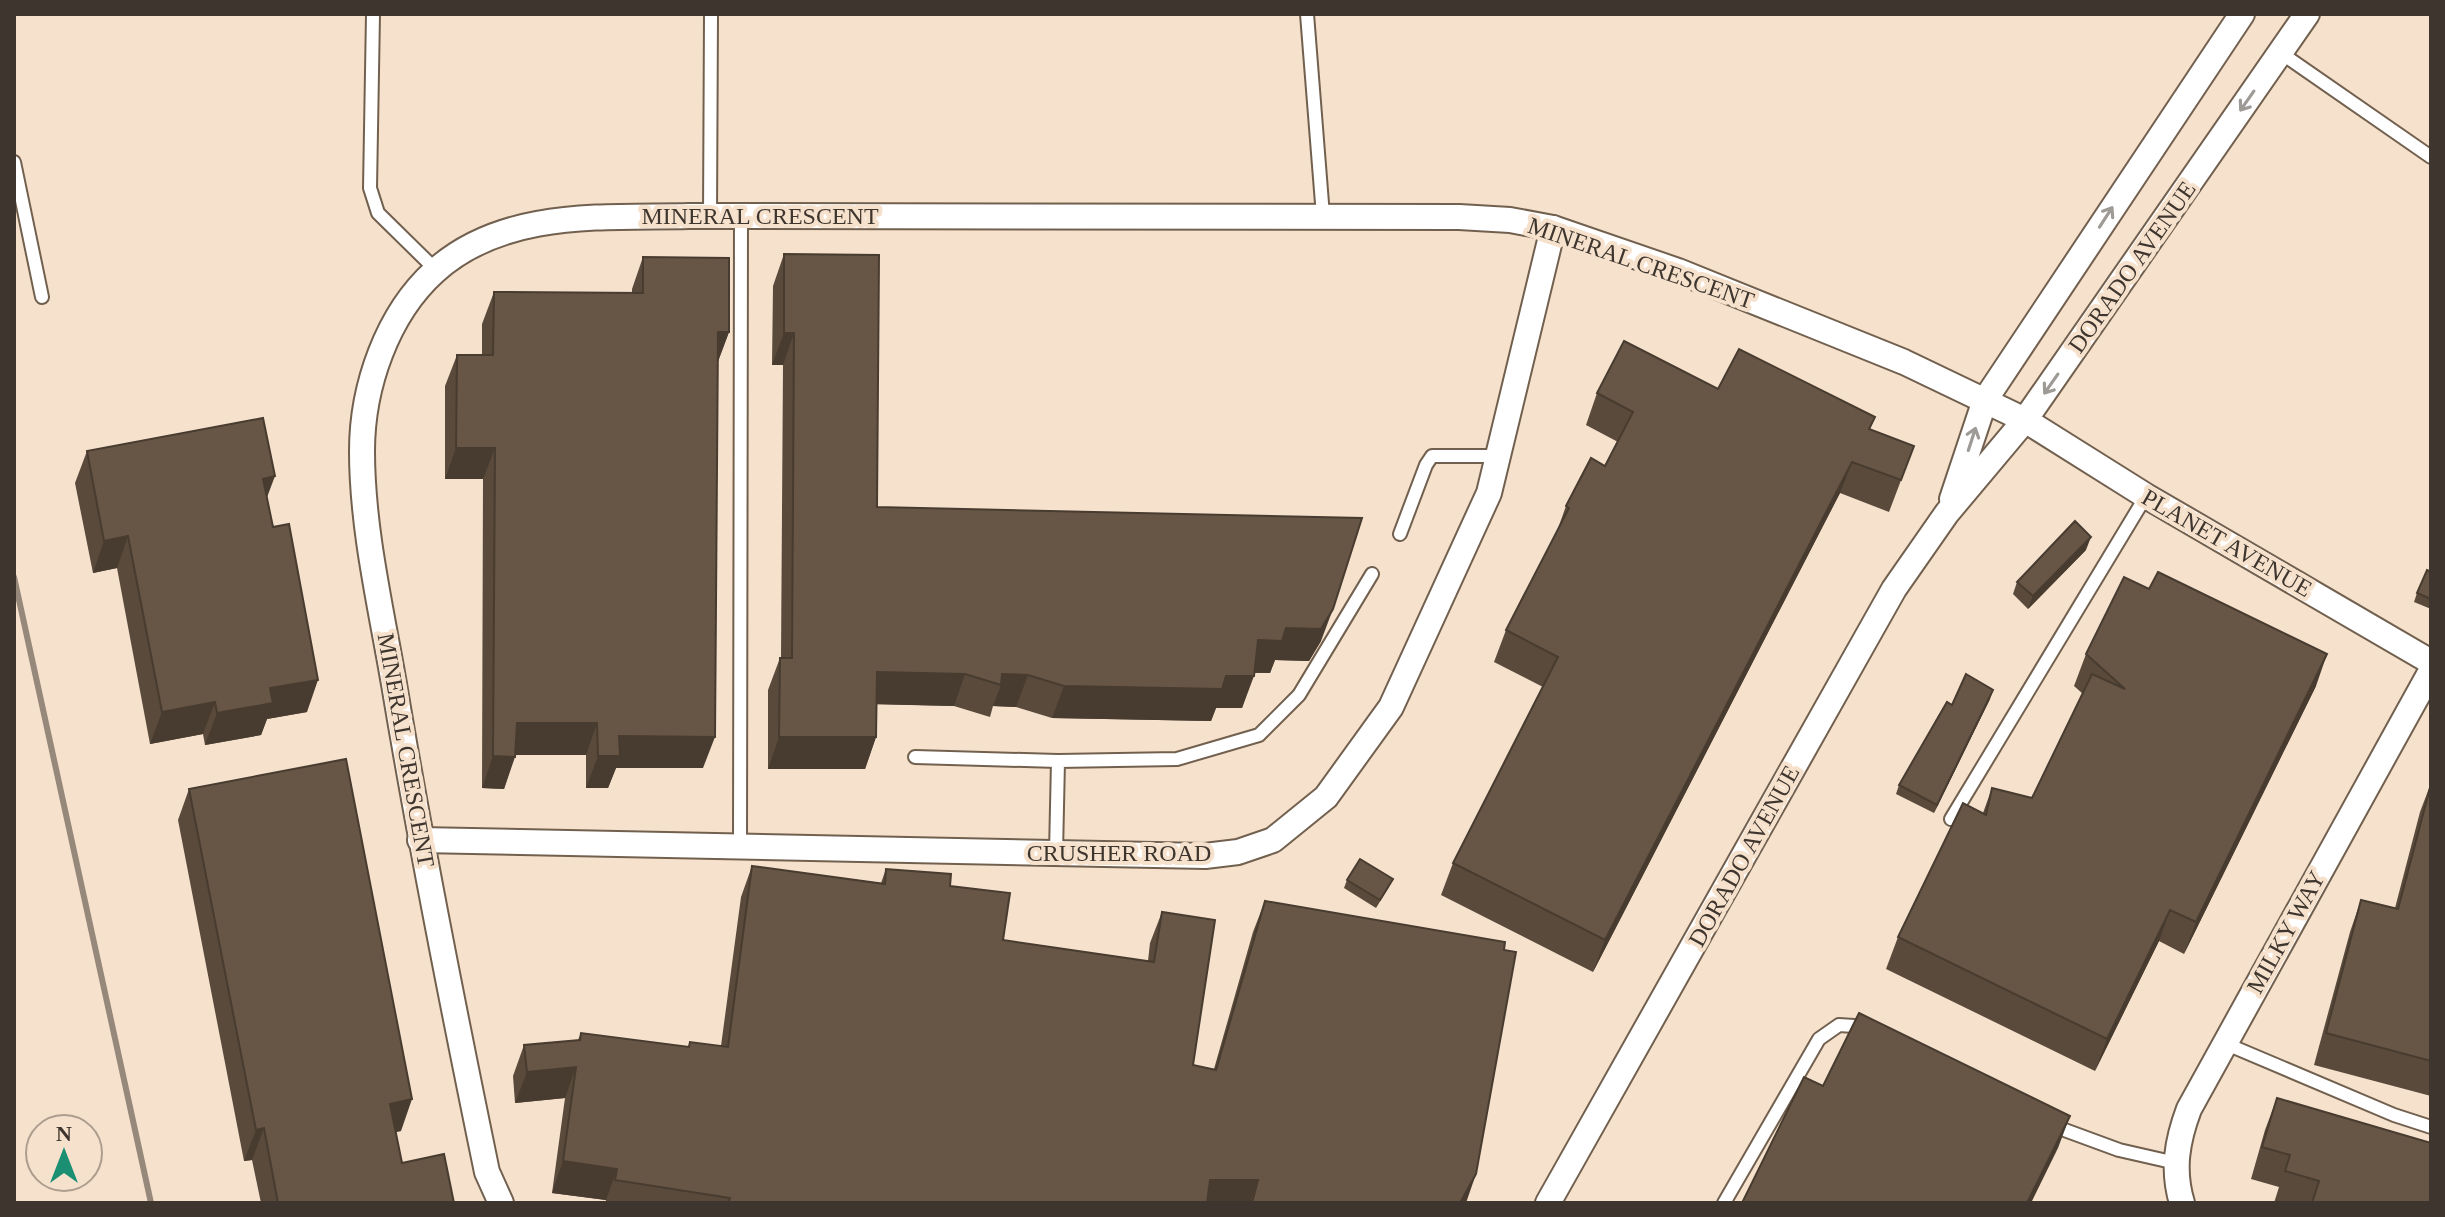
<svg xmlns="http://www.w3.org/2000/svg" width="2445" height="1217" font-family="'Times New Roman',serif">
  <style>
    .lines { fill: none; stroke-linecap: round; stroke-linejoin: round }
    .service-casing { stroke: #72604f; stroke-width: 16 }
    .minor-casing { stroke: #72604f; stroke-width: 28 }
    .service { stroke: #fff; stroke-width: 12 }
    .minor { stroke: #fff; stroke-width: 24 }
    .rail { stroke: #96887a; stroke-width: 6 }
    .wall { fill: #594a3b }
    .shaded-wall { fill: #483c30 }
    .building { fill: #675645; stroke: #483c30; stroke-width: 2 }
    .oneway { stroke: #9e9a96 }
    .labels { text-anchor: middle; stroke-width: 8; stroke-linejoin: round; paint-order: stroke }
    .street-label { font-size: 24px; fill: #3e362e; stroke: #f6e1cd }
  </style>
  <rect width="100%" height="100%" fill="#f6e1cd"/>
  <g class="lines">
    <g class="service-casing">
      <g id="service">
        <polyline points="373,14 370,188 378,213 436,270"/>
        <polyline points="1307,14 1323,216"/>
        <polyline points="2281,53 2431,157"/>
        <polyline points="14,162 42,297"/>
        <polyline points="710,216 711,14"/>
        <polyline points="1400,534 1426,465 1432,456 1498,456"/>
        <polyline points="915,757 1058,761"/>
        <polyline points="1951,819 2146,496"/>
        <polyline points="740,846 741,216"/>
        <polyline points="1056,853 1058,761 1177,759 1259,735 1299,695 1372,574"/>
        <polyline points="2224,1043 2394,1115 2431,1127"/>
        <polyline points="2051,1125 2119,1150 2176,1163"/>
        <polyline points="1724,1203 1819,1039 1839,1025 1869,1027"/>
      </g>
    </g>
    <g class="minor-casing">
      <g id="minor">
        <polyline points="1952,499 1985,400 2242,14"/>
        <polyline points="420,840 1205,856 1238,852 1273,840 1326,797 1391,707 1489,493 1553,228"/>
        <path d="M501 1203 487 1172C454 1012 422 852 395 690 382 612 362 531 362 451 362 387 387 314 435 271 504 209 603 218 689 216L1459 217 1510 220 1553 228 1678 271 1904 362 2025 420 2146 496 2431 662"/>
        <polyline points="1548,1203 1894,589 1947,513 2025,420 2307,14"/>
        <path d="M2182 1203C2172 1170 2177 1141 2189 1109L2431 671"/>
      </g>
    </g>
    <use href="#service" class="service"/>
    <use href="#minor" class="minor"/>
    <polyline class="rail" points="14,577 151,1203"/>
  </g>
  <g class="wall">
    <polygon points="784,254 877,507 1321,641 1309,661 1275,660 1270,673 1254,673 1242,708 1216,708 1211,721 1052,718 1016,707 993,706 990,717 954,706 877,704 876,737 865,769 768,769 768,690 780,658 781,658 783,365 772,365 773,286"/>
    <polygon points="643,257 729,332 717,364 703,768 616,768 608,788 586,788 586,755 515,755 504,789 482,788 483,479 445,479 445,386 457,355 482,355 482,324 494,292 632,293 632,289"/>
    <polygon points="1718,389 1875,417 1870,429 1914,446 1889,512 1840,493 1593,972 1441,895 1453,863 1543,687 1494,662 1506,630 1556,534 1566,506 1605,466 1618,442 1586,425 1597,393"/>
    <polygon points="87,451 267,498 307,712 267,719 261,735 205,745 203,734 150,744 117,568 93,573 75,483"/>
    <polygon points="2086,550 2028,609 2013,594 2017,582"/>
    <polygon points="2431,572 2431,609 2414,602 2417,593"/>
    <polygon points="2086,654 2316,686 2184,954 2159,941 2095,1071 1886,969 1898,937 1983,813 1992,788 2032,798 2083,694 2074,686"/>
    <polygon points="1990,699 1934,813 1896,794 1899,785 1952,705"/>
    <polygon points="2431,783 2431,1096 2314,1065 2350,932 2361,900 2395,908 2420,812"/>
    <polygon points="189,789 401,1131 396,1132 402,1163 454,1203 261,1203 252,1160 244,1161 178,820"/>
    <polygon points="752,866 881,883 886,869 950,886 1003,940 1148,961 1150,943 1162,912 1193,1065 1214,1069 1253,932 1265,901 1466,1203 605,1203 606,1200 552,1193 565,1098 515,1103 513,1076 524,1045 578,1040 581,1033 688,1047 690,1042 721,1046 741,897"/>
    <polygon points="1347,880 1389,887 1376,908 1344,888"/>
    <polygon points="2277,1098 2431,1203 2274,1203 2279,1187 2251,1179 2265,1130"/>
  </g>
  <g class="shaded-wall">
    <polygon points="718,332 729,332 717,364"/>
    <polygon points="784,333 794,333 783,365 772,365"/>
    <polygon points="456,448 495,448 483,479 445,479"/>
    <polygon points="1852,462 1840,493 1593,972 1605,940"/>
    <polygon points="275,476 263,508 263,479"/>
    <polygon points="128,536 117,568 93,573 104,541"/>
    <polygon points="2091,537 2086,550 2028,609 2033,596"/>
    <polygon points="1333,609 1321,641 1309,661 1275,660 1270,673 1246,672 1258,640"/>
    <polygon points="2327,654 2316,686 2184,954 2196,922"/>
    <polygon points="877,672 965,674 954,706 865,704"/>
    <polygon points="1002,674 1028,675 1016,707 993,706 1001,685"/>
    <polygon points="1226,676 1254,676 1242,708 1216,708 1211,721 1052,718 1064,686"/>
    <polygon points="318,680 307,712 267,719 261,735 205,745 217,713 270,688"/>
    <polygon points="1993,690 1990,699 1934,813 1937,805"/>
    <polygon points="215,702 203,734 150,744 162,712"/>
    <polygon points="517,723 597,723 586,755 505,755"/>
    <polygon points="619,736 715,737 703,768 616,768 608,788 586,788 598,756"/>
    <polygon points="779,737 876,737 865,769 768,769"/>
    <polygon points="493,756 515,757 504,789 482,788"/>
    <polygon points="2170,910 2159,941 2095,1071 2107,1039"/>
    <polygon points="576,1067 565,1098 515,1103 527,1072"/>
    <polygon points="412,1099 401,1131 379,1135 390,1104"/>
    <polygon points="2070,1116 2058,1148 2031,1203 2027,1203"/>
    <polygon points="264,1128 252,1160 244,1161 256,1130"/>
    <polygon points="563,1161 617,1169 606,1200 552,1193"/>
    <polygon points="1476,1174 1466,1203 1460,1203"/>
    <polygon points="1210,1180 1258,1180 1250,1203 1202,1203"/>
  </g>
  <g class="building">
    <polygon points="784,254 879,255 877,507 1362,518 1333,609 1321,629 1286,628 1282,641 1258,640 1254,676 1226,676 1222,689 1064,686 1028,675 1002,674 1001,685 965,674 877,672 876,737 779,737 780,658 792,658 794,333 784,333"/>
    <polygon points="643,257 729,258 729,332 718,332 715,737 619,736 620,756 598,756 597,723 517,723 515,757 493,756 495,448 456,448 457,355 493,355 494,292 643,293"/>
    <polygon points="1624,341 1718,389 1739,349 1875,417 1869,429 1914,446 1901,480 1852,462 1605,940 1453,863 1558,657 1506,630 1569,508 1566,506 1591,458 1605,466 1633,412 1597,393"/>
    <polygon points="263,418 275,476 263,479 273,527 289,524 318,680 270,688 273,703 217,713 215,702 162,712 128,536 104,541 87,451"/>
    <polygon points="2075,521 2091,537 2033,596 2017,582"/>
    <polygon points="2427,570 2431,572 2431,599 2417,593"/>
    <polygon points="2158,572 2327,654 2196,922 2170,910 2107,1039 1898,937 1963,803 1986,815 1992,788 2032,798 2092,674 2125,689 2086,654 2124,577 2149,589"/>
    <polygon points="1966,674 1993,690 1937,805 1899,785 1947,702 1952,705"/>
    <polygon points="346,759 412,1099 390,1104 402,1163 444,1154 454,1203 278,1203 264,1128 256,1130 189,789"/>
    <polygon points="2431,784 2431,1061 2326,1033 2361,900 2398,909"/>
    <polygon points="1360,859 1393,879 1380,900 1347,880"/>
    <polygon points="752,866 885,884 886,869 951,874 950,886 1010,893 1003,940 1154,962 1162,912 1215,920 1193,1065 1216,1070 1265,901 1505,942 1504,950 1516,952 1476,1174 1460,1203 1252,1203 1258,1180 1210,1180 1207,1203 728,1203 730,1198 615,1180 617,1169 563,1161 576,1067 527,1072 524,1045 580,1040 581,1033 689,1047 690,1042 728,1047"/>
    <polygon points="1859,1013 2070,1116 2027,1203 1742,1203 1804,1077 1823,1086"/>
    <polygon points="2277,1098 2431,1143 2431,1203 2312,1203 2319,1181 2285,1171 2290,1155 2262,1147"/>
  </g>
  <defs><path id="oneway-shaft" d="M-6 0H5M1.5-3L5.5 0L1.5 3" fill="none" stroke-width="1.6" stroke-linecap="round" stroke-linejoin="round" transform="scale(2)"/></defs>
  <g class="oneway">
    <use href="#oneway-shaft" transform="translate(2247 101) rotate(125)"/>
    <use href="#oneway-shaft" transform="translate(2106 217) rotate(-57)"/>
    <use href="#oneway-shaft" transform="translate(2051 384) rotate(125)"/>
    <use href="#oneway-shaft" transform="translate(1972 439) rotate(-72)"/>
  </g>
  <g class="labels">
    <g class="street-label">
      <text x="760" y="224">MINERAL CRESCENT</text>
      <text transform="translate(1641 263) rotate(19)" y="8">MINERAL CRESCENT</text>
      <text transform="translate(2132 267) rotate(-55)" y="8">DORADO AVENUE</text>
      <text transform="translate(2227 543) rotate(30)" y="8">PLANET AVENUE</text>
      <text transform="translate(406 750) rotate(80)" y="8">MINERAL CRESCENT</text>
      <text x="1119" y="861">CRUSHER ROAD</text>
      <text transform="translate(1744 856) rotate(-61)" y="8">DORADO AVENUE</text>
      <text transform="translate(2286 932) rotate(-61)" y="8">MILKY WAY</text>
    </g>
  </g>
  <rect width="2445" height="1217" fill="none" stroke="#3e362e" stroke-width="32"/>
  <g transform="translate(64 1153)"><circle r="38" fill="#f6e1cd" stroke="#ac9d8d" stroke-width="2"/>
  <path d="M0-6L14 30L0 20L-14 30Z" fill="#1a8f72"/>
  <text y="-12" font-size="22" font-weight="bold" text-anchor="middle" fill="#3e362e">N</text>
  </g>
</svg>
